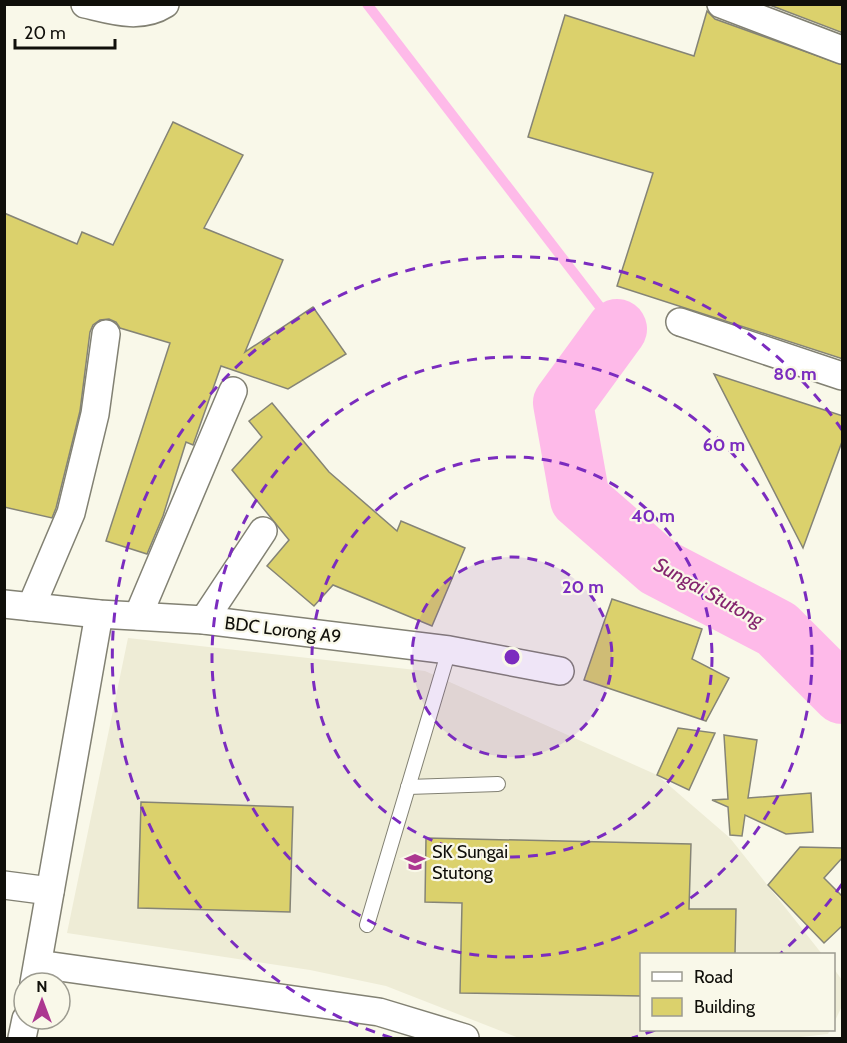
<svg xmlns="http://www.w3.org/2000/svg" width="847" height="1043" font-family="Cabin,sans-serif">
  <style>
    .built { fill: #eeecd6 }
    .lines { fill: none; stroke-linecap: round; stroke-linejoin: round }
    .stream { stroke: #febae9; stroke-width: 10 }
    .river { stroke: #febae9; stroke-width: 60 }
    .building { fill: #dbd16c; stroke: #858476; stroke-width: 1.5 }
    .service-casing { stroke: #828173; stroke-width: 16 }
    .minor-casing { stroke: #828173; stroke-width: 30 }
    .service { stroke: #fff; stroke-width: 14 }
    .minor { stroke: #fff; stroke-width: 27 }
    .ring { fill: none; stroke: #7b2cbf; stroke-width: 3; stroke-dasharray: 10 8 }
    .labels { text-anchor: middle; stroke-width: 4.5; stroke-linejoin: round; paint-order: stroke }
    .street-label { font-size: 18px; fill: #100f0a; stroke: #f9f8e9 }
    .poi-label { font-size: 18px; fill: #100f0a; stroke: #f9f8e9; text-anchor: start }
    .water-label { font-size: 20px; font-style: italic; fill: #84246e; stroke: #f9f8e9 }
    .centre { fill: #7b2cbf; stroke: #f9f8e9; stroke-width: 3 }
    .ring-label { font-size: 18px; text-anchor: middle; font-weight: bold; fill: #7b2cbf; stroke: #f9f8e9; stroke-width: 4.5; stroke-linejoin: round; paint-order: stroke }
  </style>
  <rect width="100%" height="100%" fill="#f9f8e9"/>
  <g class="built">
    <polygon points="128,638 425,671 657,775 730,838 822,954 642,954 642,1030 830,1030 828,1034 791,1038 519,1038 386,986 310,970 67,933"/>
    <polygon points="834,969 842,980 842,1006 834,1023"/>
  </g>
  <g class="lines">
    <polyline class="stream" points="367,4 617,329"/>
    <polyline class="river" points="617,329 563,403 580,499 658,567 777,629 842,694"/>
  </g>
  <g class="building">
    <polygon points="767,4 843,4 843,33"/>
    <polygon points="707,11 715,19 843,65 843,359 617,286 653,173 528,137 565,15 694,56"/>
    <polygon points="173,122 243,155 204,228 283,260 245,352 313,307 346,354 288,389 221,366 193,445 186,442 163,516 147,554 106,541 170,343 120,328 116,322 109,319 100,320 93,325 90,332 80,411 56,508 52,518 4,507 4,213 77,244 82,232 113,245"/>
    <polygon points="714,374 843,416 843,439 803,548"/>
    <polygon points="272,403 329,472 397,531 401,521 465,548 432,626 333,585 314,606 267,566 289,540 232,470 262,437 249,421"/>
    <polygon points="612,599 702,629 692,659 729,678 706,721 584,680"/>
    <polygon points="678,728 715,733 689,790 657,775"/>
    <polygon points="724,735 757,740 748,798 811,793 813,832 786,834 745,815 742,836 730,835 728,807 712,800 728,799"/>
    <polygon points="141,802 293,807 290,912 138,908"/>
    <polygon points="426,838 691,844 689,909 736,909 735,954 642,954 642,996 460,993 462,903 425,902"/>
    <polygon points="800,847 843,848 843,857 824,878 843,897 843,925 824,943 768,885"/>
  </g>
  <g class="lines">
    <g class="service-casing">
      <g id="service">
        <polyline points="408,787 498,784"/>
        <polyline points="367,925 449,650"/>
      </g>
    </g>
    <g class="minor-casing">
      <g id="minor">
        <path d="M85 4C111 10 140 20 165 4"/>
        <polyline points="721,4 842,50"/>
        <polyline points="680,322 842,376"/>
        <polyline points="4,604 99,614 204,620 449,650 560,671"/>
        <polyline points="31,607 71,513 95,414 106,334"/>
        <polyline points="138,616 233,391"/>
        <polyline points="204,620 263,531"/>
        <polyline points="4,885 50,891"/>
        <polyline points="38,964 379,1012 465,1038"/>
        <polyline points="34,983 99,614"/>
        <polyline points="22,1038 26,1019"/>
      </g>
    </g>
    <use href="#service" class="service"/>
    <use href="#minor" class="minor"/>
  </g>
  <circle cx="512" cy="657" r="100" fill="#7b2cbf" fill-opacity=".12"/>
  <g class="ring">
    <circle cx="512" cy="657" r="100"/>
    <circle cx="512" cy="657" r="200"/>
    <circle cx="512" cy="657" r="300"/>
    <path d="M842 884A400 400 0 0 1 780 954M655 1030A400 400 0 0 1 632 1038M392 1038A400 400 0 1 1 842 430"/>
  </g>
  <defs>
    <g id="school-bare" transform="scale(1.62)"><path d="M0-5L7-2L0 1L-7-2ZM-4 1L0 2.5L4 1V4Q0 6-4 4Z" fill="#ac3790" stroke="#f9f8e9" stroke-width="2.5" paint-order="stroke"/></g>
  </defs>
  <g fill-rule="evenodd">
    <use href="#school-bare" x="415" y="862"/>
  </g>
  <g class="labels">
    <g class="street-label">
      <text transform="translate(283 630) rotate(7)" y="6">BDC Lorong A9</text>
    </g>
    <g class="poi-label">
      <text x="432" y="858">SK Sungai<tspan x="432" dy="21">Stutong</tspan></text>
    </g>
    <g class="water-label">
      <text transform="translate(709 592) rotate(29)" y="7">Sungai Stutong</text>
    </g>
  </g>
  <circle cx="512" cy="657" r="9" class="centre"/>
  <g class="ring-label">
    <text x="795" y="380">80 m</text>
    <text x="724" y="451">60 m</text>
    <text x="653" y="522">40 m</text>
    <text x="583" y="593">20 m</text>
  </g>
  <rect width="847" height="1043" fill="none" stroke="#100f0a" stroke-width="12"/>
  <rect x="640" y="953" width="195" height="78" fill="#f9f8e9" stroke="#9c9b90" stroke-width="1.5"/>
  <rect x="652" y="972" width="30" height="9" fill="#ffffff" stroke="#9c9b90" stroke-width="1.5"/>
  <text x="694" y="983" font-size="18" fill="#100f0a">Road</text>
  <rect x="652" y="998" width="30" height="18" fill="#dbd16c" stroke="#9c9b90" stroke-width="1.5"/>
  <text x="694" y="1013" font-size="18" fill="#100f0a">Building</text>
  <g transform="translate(42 1001)"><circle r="28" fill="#f9f8e9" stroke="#9c9b90" stroke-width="1.5"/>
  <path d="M0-4.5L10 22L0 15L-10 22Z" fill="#ac3790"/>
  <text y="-9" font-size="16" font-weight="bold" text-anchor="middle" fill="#100f0a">N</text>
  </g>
  <path d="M15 39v9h100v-9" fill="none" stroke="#100f0a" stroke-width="3"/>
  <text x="24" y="39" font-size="18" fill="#100f0a" stroke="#f9f8e9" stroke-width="4.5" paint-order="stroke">20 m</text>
</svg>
